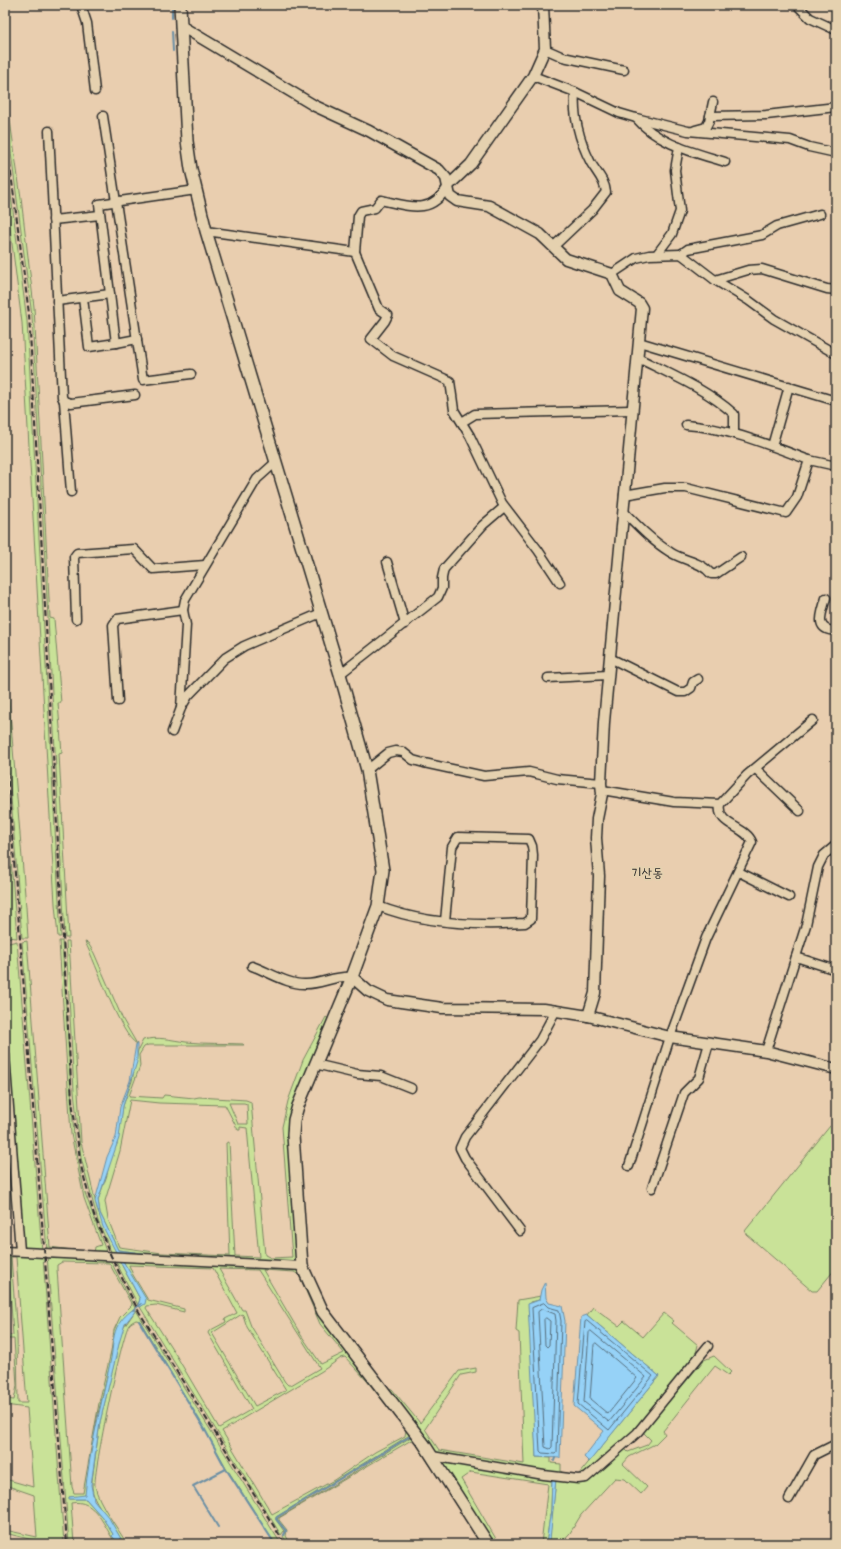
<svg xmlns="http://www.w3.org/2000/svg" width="841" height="1549" font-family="'Shantell Sans','Poor Story',sans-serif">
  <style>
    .green { fill: #c9e298; stroke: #7a8662; fill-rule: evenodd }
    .water { fill: #96d2f7; stroke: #6b8fa5 }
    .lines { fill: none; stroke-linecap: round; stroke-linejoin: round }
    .shore { stroke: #566e7d; stroke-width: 1 }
    .stream { stroke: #6b8fa5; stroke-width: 2 }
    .minor-casing { stroke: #2b2b2b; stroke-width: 11 }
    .tertiary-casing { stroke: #2b2b2b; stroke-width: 13 }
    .secondary-casing { stroke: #2b2b2b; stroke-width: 14 }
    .minor { stroke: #e5d1af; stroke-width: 8 }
    .tertiary { stroke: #e5d1af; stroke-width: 10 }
    .secondary { stroke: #e5d1af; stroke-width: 11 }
    .rail { stroke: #2b2b2b; stroke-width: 2; stroke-dasharray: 6 3; stroke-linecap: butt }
    .labels { text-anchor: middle; stroke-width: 4; stroke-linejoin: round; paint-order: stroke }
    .quarter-label { font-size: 13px; fill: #2b2b2b; stroke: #e5d1af }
  </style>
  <rect width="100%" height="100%" fill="#e9ceaf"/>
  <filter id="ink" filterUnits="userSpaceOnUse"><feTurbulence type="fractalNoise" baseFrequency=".025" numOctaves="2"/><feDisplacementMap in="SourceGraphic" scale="8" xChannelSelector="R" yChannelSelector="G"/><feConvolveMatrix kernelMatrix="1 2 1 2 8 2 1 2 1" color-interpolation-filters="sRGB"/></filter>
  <g filter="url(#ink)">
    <g class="green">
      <polygon points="5,85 21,198 34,307 50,618 54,619 61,703 58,703 62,753 59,754 69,938 65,938 32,316 5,106"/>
      <polygon points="5,148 27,321 61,937 58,937 55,904 22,323 5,188"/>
      <polygon points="5,651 26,907 28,938 22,938 5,721"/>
      <polygon points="5,783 17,938 5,937"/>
      <polygon points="17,941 42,1251 25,1248 23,1246 5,1006 5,944"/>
      <polygon points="27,941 50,1247 94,1253 95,1247 101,1245 84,1198 71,1134 59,941 62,941 74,1138 84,1190 107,1254 47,1251 22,942"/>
      <polygon points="66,941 69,941 81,1142 98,1212 117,1254 112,1254 98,1221 81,1158 74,1091"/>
      <path d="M85 942 88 943 94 953 123 1020 137 1044C120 1035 96 963 85 942Z"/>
      <path d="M326 1017 329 1019 294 1109 297 1260 294 1262 118 1255 120 1253 158 1255 118 1250 100 1213 98 1200 107 1175 109 1162 117 1144 123 1106 132 1081 138 1050 143 1040C158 1036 171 1040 186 1042 205 1044 224 1043 243 1044L244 1045H148L144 1047 139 1055 140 1066 129 1096 162 1098 164 1095 194 1098 199 1097 246 1100 251 1102 265 1255 271 1258 292 1257 282 1127 288 1101 303 1060ZM130 1100 159 1103 225 1105 238 1130H240V1127L247 1128 259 1257 235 1256 229 1142 226 1143 230 1256 162 1253 119 1247 108 1219 105 1201 120 1151ZM229 1103H244L247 1104 248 1124H238Z"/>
      <polygon points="830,1126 836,1129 836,1268 817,1291 812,1291 746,1234 745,1231"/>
      <path d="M5 1254 43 1256 64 1544H37V1541L5 1533V1530L37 1537 34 1495 5 1485V1479L33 1487 27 1408 5 1405V1399L14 1400 17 1386 14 1339H5V1336L13 1335 8 1257H5ZM11 1257H16L27 1403H18L17 1335Z"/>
      <path d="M47 1255 109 1258 135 1308 113 1338V1352L97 1418 85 1496 69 1497 70 1499H86L102 1517 113 1534 112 1536 119 1544H116C104 1527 96 1498 71 1503L74 1544H69ZM62 1262 109 1263 132 1305 120 1317 114 1330 111 1352 99 1403 83 1493H74L72 1487 57 1269V1265Z"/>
      <polygon points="114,1258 118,1258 140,1299 138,1305"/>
      <path d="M123 1261 299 1269 321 1310 413 1433 276 1517V1520L284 1531 281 1535 140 1307 143 1305 133 1279ZM129 1265 213 1268 237 1313 225 1319 226 1322 209 1331 208 1333 252 1409 219 1428 176 1355 146 1308 147 1306 156 1305 184 1312V1309L148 1300 133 1275ZM219 1269 258 1270 320 1368 291 1385H288L285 1382 251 1326 245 1310H242ZM263 1270 294 1272 299 1275 320 1324 344 1353 321 1364 301 1335ZM242 1314 243 1315 247 1327 286 1390 255 1406 212 1333ZM345 1357 367 1381 406 1430 405 1436 375 1452 334 1480 272 1514 222 1431 322 1371 341 1358Z"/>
      <polygon points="541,1296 539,1300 531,1302 536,1457 551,1458 551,1463 561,1464 561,1472 567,1473 574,1478 438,1455 388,1388 392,1389 420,1423 459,1371 476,1368 476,1372 461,1375 425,1429 439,1450 524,1464 519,1333 516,1331 518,1300"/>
      <polygon points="593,1307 619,1326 624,1321 643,1337 664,1313 674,1321 672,1323 698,1345 696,1353 622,1444 587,1473 579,1474 659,1376 587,1315"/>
      <path d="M136 1310 281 1544H275L227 1469 204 1428 140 1321 136 1320C134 1321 130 1323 129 1325 122 1334 93 1473 95 1486 98 1503 118 1528 127 1544H124C119 1536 115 1528 109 1520 100 1506 91 1499 92 1481L100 1422 122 1330Z"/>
      <polygon points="714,1356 731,1372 728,1375 715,1366 663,1431 665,1434 655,1444 629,1457 623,1464 647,1487 641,1494 625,1479 615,1478 581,1515 570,1533 560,1544 549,1544 556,1479 592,1477 625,1449 628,1452 647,1445 651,1440 643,1432 704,1360"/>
      <polygon points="414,1435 485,1544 481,1544 413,1439 279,1518 279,1520 287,1530 286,1536 291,1544 287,1544 283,1536 286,1531 277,1519 278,1518 345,1478"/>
      <polygon points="441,1459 552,1479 551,1509 546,1544 541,1544 548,1484 471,1472 461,1479 499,1544 492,1544 441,1462"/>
    </g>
    <g class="water">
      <polygon points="136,1044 137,1044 137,1062 123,1106 119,1138 98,1200 100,1213 118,1250 158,1255 120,1253 117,1254 103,1227 95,1201 107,1157 116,1137 120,1107 130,1081"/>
      <polygon points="118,1258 123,1261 146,1299 145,1304 140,1307 138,1305 140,1299"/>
      <polygon points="545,1282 546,1298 549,1303 562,1306 565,1321 560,1458 536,1457 528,1304 539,1300 541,1290"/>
      <path d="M135 1308 136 1310 125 1324 120 1340 100 1422 91 1485 94 1500 109 1518 124 1544H119L112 1536 113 1534 102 1517 86 1499H69V1497L85 1495C89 1451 101 1407 110 1363 113 1351 112 1338 117 1327 122 1318 128 1313 135 1308Z"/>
      <polygon points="587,1315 659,1376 589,1462 584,1457 604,1431 574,1406 581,1317"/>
      <polygon points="552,1479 556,1479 550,1540 549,1544 546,1544 551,1509"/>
    </g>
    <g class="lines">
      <g class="shore">
        <polygon points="544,1303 548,1307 559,1310 561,1321 557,1452 555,1454 542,1453 540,1451 532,1308"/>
        <polygon points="542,1309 555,1314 556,1321 552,1447 550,1449 545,1447 538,1312"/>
        <polygon points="546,1318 550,1321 549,1345 547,1347 545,1345 544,1320"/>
        <polygon points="587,1321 653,1376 609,1430 578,1404 585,1322"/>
        <polygon points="591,1331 646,1377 609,1422 584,1402 589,1333"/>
        <polygon points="596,1343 637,1378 608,1414 590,1399 594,1345"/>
      </g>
      <g class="stream">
        <polyline points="172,5 172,18"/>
        <polyline points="172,31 173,51"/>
        <polyline points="324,116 340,123"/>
        <polyline points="433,172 441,180"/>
        <polyline points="133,1310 141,1304"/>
        <polyline points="139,1321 204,1428 226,1469 275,1544"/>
        <polyline points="554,1461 555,1458"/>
        <polyline points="218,1527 193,1486 226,1469"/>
        <polyline points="284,1535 286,1531 276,1519 277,1517 412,1435"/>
      </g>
      <g class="minor-casing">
        <g id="minor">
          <polyline points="81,5 87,23 95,91"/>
          <polyline points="797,5 810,18 836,30"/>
          <polyline points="545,49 563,57 624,70"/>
          <polyline points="533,76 575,92 619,113 636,118 688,131 790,140 809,147 836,153"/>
          <polyline points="103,116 143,380 191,374"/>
          <polyline points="710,116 766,115 836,107"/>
          <path d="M636 118C658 144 693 152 725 162"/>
          <polyline points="695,130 706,127 709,121 713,102"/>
          <polyline points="49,131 62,397 64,401 71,403 135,395"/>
          <path d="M448 186C431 216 409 206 381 200L375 208 361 211 358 216 355 252 379 309 388 315 385 321 371 339 393 356 450 381 454 410 470 436 502 503 538 550 560 583"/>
          <polyline points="53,220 100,215"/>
          <polyline points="206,231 355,252"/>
          <path d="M553 247 592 210 606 192C605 181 597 173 591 163 579 140 573 117 575 92"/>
          <polyline points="657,254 672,234 680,211 675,170 679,147"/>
          <polyline points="681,254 688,249 762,235 777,226 820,214"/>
          <polyline points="612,274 636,258 649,255 681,254 715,280 748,270 762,269 827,289 836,290"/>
          <polyline points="715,280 748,300 774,319 836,354"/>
          <polyline points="83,298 89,347 116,343"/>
          <polyline points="57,301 110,294"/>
          <polyline points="137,339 116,343 99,204 196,190"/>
          <polyline points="639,342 836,401"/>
          <path d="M638 358C672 375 706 389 734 414V434"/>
          <polyline points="64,401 71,492"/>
          <polyline points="462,422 475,414 631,410"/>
          <polyline points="772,446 789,386"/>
          <polyline points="809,460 836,466"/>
          <path d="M624 495 665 488H686L786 513 797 497 809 460C769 445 728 428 686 425"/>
          <path d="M623 511C638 526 652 541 670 552 683 561 701 561 711 574H716L741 557"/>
          <polyline points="387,562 405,624"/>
          <path d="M826 598C822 613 813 630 836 631"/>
          <polyline points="76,619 74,557 77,553 134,549 153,569 205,565"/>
          <polyline points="610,658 678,692 685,692 691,688 693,682 698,679"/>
          <polyline points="340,674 438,597 442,588 442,578 444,569 483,525 504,507"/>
          <polyline points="548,678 608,675"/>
          <polyline points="118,701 113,625 117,619 183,610"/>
          <polyline points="181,708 186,625 183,610 185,600 257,479 276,462"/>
          <polyline points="172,732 181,708 188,696 225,658 244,646 321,613"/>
          <polyline points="756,769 800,811"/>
          <polyline points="367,770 388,753 396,751 403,752 413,760 424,763 484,776 529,772 557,779 601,783"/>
          <polyline points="602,790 674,802 720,804 747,775 813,720"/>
          <polyline points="739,872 789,897"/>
          <path d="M378 906C423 924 478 926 525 923L531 919 533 855 532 846 529 839 458 837 452 847 445 921"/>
          <polyline points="796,957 836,970"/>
          <path d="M252 966C269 972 288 985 306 984 322 984 336 975 352 977"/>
          <polyline points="766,1051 806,925 818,867 824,855 836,845"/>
          <polyline points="5,1055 20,1251"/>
          <polyline points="315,1064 357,1074 381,1076 411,1088"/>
          <path d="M629 1166 670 1037 706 938 752 842C745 825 716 826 720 804"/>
          <polyline points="652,1188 684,1093 699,1078 709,1043"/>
          <polyline points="520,1231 465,1158 460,1148 465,1137 540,1040 556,1010"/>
          <polyline points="5,1251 302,1266"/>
          <polyline points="432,1456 544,1475 578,1479 586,1478 637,1433 708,1346"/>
          <polyline points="789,1499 814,1455 836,1444"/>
        </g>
      </g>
      <g class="tertiary-casing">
        <g id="tertiary">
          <polyline points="181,26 315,106 369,131 439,170 446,178 450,196 457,201 489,206 540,234 566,259 612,274 620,291 639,303 642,308 604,722 601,783 602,794 597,819 596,838 599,876 595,993 588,1016"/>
          <polyline points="448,186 471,164 533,76 545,49 543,5"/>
          <polyline points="352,977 368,991 387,1000 442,1008 544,1009 588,1016 670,1037 766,1051 836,1069"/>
        </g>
      </g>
      <g class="secondary-casing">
        <polyline id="secondary" points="180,5 187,141 191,169 206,231 340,674 367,770 383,870 378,906 352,977 298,1106 294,1120 293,1135 302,1266 323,1312 424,1444 488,1544"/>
      </g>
      <use href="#minor" class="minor"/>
      <use href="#tertiary" class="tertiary"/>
      <use href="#secondary" class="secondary"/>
      <g class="rail">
        <polyline points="5,127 29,314 72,1101 81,1166 94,1215 111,1256 138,1310 285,1544"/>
        <polyline points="5,745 67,1544"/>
      </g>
    </g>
  </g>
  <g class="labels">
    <g class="quarter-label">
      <text x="647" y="877">기산동</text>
    </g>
  </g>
  <rect width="841" height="1549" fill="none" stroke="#e5d1af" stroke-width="20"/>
  <rect x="10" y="10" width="821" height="1529" fill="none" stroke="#2b2b2b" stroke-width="1.5" filter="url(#ink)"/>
</svg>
